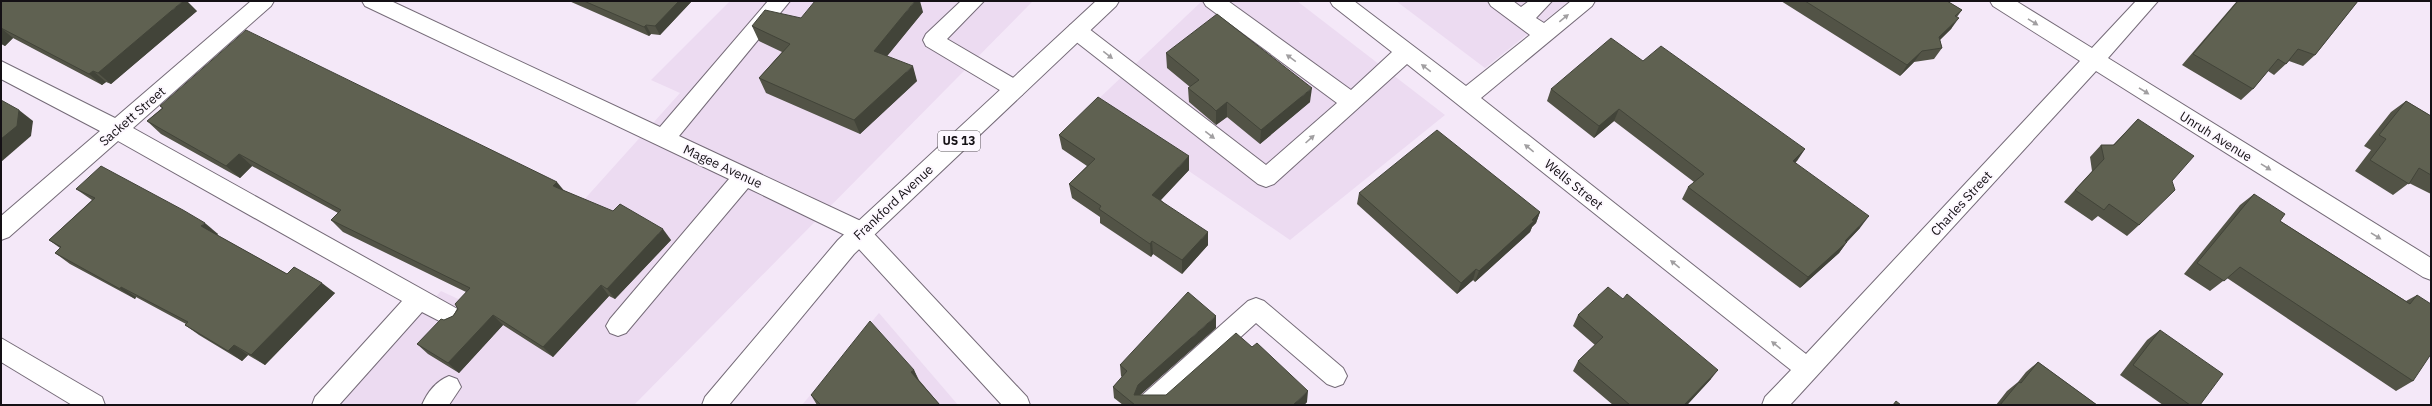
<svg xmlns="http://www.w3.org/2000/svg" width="2432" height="406" font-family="'IBM Plex Sans',sans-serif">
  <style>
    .built { fill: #ecdbf1 }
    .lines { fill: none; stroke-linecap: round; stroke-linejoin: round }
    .minor-casing { stroke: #756b78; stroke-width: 2 }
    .major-casing { stroke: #756b78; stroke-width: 2 }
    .minor { fill: #fff; fill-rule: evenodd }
    .major { fill: #fff; fill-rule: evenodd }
    .wall { fill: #525346 }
    .shaded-wall { fill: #424439 }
    .building { fill: #5f6151; stroke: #424439 }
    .oneway { fill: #a19fa1 }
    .labels { text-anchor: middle; stroke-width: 4; stroke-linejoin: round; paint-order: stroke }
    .shield { fill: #fdf8ff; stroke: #5a565b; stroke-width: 1 }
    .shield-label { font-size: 12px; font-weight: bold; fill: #141015 }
    .street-label { font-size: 13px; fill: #141015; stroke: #fdf8ff }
  </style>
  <rect width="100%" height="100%" fill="#f4e8f8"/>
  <g class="built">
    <polygon points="730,1 1033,1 634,405 339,405 441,291 484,311 680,93 651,80"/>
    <polygon points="1202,1 1297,1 1445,115 1290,240 1092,105"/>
    <polygon points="1396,1 1569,1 1485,68"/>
    <polygon points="879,313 958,405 802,405"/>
  </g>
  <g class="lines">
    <g class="minor-casing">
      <g id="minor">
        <polygon points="251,1 274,1 271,6 133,128 463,312 467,319 463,326 455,329 422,312 339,405 312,405 315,397 402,301 118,141 9,237 1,240 1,216 100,131 1,79 1,61 115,118"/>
        <polygon points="362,1 391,1 660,127 768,1 790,1 679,136 863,222 1027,397 1030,405 1002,405 847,236 748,188 626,333 618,336 610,333 606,326 610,319 729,179 365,6"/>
        <polygon points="961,1 984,1 947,39 1022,83 1025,89 1022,95 1015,97 1008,95 926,46 923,40 926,34"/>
        <polygon points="1203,1 1228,1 1351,90 1392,52 1333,6 1330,1 1354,1 1466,86 1530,35 1491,6 1488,1 1513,1 1521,7 1529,1 1552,1 1536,18 1544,23 1571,1 1595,1 1592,6 1481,98 1806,354 2080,61 1993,6 1990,1 2016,1 2092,48 2136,1 2158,1 2108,58 2431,258 2431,280 2423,277 2096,71 1790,405 1762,405 1765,397 1791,370 1407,64 1274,184 1266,187 1258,184 1070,37 1067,31 1070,25 1077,23 1084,25 1266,165 1337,103 1206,6"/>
        <polygon points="1256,298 1264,301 1343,368 1347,376 1343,384 1335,387 1327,384 1256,323 1166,405 1137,405 1140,397 1248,301"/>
        <polygon points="1,338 102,397 105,405 72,405 1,362"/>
        <path d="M449 376 457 379 461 387 449 405H422C427 393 436 381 449 376Z"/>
      </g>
    </g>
    <g class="major-casing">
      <polygon id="major" points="1096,1 1119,1 1116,6 854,254 729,405 702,405 705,397 838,240"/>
    </g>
    <use href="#minor" class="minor"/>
    <use href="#major" class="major"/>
  </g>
  <g class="wall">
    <polygon points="1,1 197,11 111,84 106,82 102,85 13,38 5,46 1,44"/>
    <polygon points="569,1 692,1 660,35 651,34 649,36"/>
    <polygon points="1781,1 1947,1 1962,10 1957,17 1951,29 1940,40 1942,48 1934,59 1914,62 1900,76"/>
    <polygon points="2237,1 2358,1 2315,55 2303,66 2289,61 2274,75 2268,71 2253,89 2241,100 2182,65"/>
    <polygon points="923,12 887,56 917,81 860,134 766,93 759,78 782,52 759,41 752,26 801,18"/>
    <polygon points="1166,53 1310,102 1260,144 1227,117 1216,125 1189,102 1188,88 1190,87 1167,68"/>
    <polygon points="1643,61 1805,149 1795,162 1860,228 1847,242 1839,253 1800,288 1682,199 1688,187 1694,182 1614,121 1594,138 1547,101 1551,89"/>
    <polygon points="2406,101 2431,116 2431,194 2409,183 2393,195 2355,171 2371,150 2364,146 2391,112"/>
    <polygon points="160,106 563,190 671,240 615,299 609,296 553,357 503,325 459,373 428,354 417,344 444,320 453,316 466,292 343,232 331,220 338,213 252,166 240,178 161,134 147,121 162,108"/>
    <polygon points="2138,119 2172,181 2139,225 2127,236 2098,216 2092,221 2064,202 2092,171 2090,157 2101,145 2113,145"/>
    <polygon points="1059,135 1189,170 1161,200 1208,245 1182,274 1153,254 1151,257 1100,223 1100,217 1072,198 1069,184 1087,166 1062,149"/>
    <polygon points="76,189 218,234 217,235 287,274 335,293 265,365 248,355 242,361 199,335 185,325 186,324 136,297 135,299 70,264 55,253 60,248 49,240 92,200"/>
    <polygon points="1359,193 1540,212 1536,223 1532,227 1530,232 1475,282 1473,280 1457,294 1357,204"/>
    <polygon points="2254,194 2280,221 2406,301 2417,295 2413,381 2396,391 2227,278 2210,291 2184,274 2240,205"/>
    <polygon points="1578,315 1711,379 1687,405 1613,405 1573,371 1578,361 1595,345 1573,326"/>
    <polygon points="1216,328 1140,395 1307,402 1304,405 1123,405 1114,398 1113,387 1122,377 1121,376 1120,365"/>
    <polygon points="2160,330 2200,405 2163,405 2120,375 2147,340"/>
    <polygon points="2038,362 2097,405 1996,405 2007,391 2018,382 2026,372"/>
    <polygon points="914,370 919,380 940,405 817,405 811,395"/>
  </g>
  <g class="shaded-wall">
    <polygon points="183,1 187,1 197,11 111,84 98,73"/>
    <polygon points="679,1 692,1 660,35 655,26"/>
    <polygon points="915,1 920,1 923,12 879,66 874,51"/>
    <polygon points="1959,18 1951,29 1931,48 1939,37"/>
    <polygon points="646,25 651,34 649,36 644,27"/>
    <polygon points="1,28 13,38 5,46 1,43"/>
    <polygon points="1922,51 1914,62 1900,76 1907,65"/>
    <polygon points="913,66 917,81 860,134 854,120"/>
    <polygon points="93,71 106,82 102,85 89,74"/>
    <polygon points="1312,88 1310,102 1260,144 1261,130"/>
    <polygon points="1227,102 1227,117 1216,125 1216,111"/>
    <polygon points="1619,109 1614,121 1594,138 1599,126"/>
    <polygon points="19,110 33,121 31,136 1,162 1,139"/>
    <polygon points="1805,149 1797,161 1786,172 1793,161"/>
    <polygon points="239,154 252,166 240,178 226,166"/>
    <polygon points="1189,156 1189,170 1153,208 1152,195"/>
    <polygon points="557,182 566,193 553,186"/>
    <polygon points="1540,212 1536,223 1532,227 1530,232 1475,282 1479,271"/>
    <polygon points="1869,216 1860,228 1838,251 1847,242 1839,253 1800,288 1808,277 1845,241"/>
    <polygon points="205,223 218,234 215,237 201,226"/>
    <polygon points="663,229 671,240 615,299 607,289"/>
    <polygon points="1208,232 1208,245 1182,274 1182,260"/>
    <polygon points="1152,241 1153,254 1151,257 1150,244"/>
    <polygon points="1476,269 1473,280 1457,294 1461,283"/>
    <polygon points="322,283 335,293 265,365 251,355"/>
    <polygon points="601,285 609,296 553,357 543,347"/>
    <polygon points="121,287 136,297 135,299 120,289"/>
    <polygon points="493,315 503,325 459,373 448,363"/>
    <polygon points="1216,316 1216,328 1139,396 1134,395 1138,385"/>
    <polygon points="234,345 248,355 242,361 228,351"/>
    <polygon points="914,370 919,382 911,372"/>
    <polygon points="1718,370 1711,379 1687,405 1684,405"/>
    <polygon points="1308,391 1307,402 1304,405 1293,405"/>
  </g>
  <g class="building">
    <polygon points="1,1 183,1 98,73 93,71 89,74 1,28"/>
    <polygon points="584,1 679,1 655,26 646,25 644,27"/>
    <polygon points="815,1 915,1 874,51 913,66 854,120 759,78 790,44 752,26 765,10 801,18"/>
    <polygon points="1805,1 1947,1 1962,10 1955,16 1959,18 1939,37 1942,48 1922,51 1907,65"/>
    <polygon points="2238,1 2358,1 2315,55 2298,49 2286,64 2278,59 2253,89 2193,54"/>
    <polygon points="1217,14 1312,88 1261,130 1227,102 1216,111 1212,107 1188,88 1199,80 1166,53"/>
    <polygon points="246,30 557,182 553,186 613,211 620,204 663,229 607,289 601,285 543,347 493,315 448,363 417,344 441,319 444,320 453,316 458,309 455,304 470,288 331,220 341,210 239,154 226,166 147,121 163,108 160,106"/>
    <polygon points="1611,38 1643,61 1661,46 1805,149 1793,161 1869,216 1845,241 1847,242 1808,277 1688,187 1704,174 1619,109 1599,126 1551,89"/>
    <polygon points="1098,97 1189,156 1152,195 1208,232 1182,260 1152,241 1150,244 1099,209 1101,206 1069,184 1095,159 1059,135"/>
    <polygon points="1,100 19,110 17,126 1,139"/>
    <polygon points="2406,101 2431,116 2431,175 2419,168 2409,184 2370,160 2386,139 2379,135"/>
    <polygon points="2138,119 2194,156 2172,181 2175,190 2139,225 2109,204 2104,210 2075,190 2104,159 2101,145 2114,145"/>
    <polygon points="1437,130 1540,212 1532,220 1534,221 1479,271 1476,269 1461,283 1359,193"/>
    <polygon points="101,166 183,210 205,223 201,226 287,274 294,267 322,283 251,355 234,345 228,351 185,325 188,322 121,287 120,289 55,253 61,247 49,240 95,198 76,189"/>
    <polygon points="2254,194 2285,214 2280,221 2410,304 2417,295 2431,304 2431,354 2413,381 2240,267 2224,281 2197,263"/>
    <polygon points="1608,287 1623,299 1627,294 1718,370 1684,405 1630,405 1578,361 1603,337 1578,315"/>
    <polygon points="1188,292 1216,316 1138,385 1134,395 1166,395 1236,333 1252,347 1257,343 1308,391 1293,405 1135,405 1113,387 1127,371 1120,365"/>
    <polygon points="870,321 914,370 911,372 940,405 821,405 811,395"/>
    <polygon points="2160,330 2223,374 2200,405 2190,405 2133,365"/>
    <polygon points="2038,362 2097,405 2000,405 2019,382 2021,383"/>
    <polygon points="1896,401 1901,405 1893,405"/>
  </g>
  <defs><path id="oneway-solid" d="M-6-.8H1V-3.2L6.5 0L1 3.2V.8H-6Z"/></defs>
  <g class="oneway">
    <use href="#oneway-solid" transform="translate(1564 18) rotate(-39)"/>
    <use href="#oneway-solid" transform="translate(2033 22) rotate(32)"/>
    <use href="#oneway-solid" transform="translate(1108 55) rotate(38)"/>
    <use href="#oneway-solid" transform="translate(1291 58) rotate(-144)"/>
    <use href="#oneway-solid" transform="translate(1426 68) rotate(-143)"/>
    <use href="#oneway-solid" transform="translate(2144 91) rotate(32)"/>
    <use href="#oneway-solid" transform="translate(1210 135) rotate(38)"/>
    <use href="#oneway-solid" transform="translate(1310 139) rotate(-42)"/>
    <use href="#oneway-solid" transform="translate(1529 148) rotate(-141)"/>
    <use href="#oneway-solid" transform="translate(2266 167) rotate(32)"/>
    <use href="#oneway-solid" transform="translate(2376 236) rotate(32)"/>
    <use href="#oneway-solid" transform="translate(1675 264) rotate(-141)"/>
    <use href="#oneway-solid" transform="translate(1776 345) rotate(-141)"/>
  </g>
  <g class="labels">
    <rect class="shield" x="938" y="131" width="42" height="20" rx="3"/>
    <g class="shield-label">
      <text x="959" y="145">US 13</text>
    </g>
    <g class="street-label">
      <text transform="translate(132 116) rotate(-41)" y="5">Sackett Street</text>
      <text transform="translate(2216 136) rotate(32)" y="5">Unruh Avenue</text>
      <text transform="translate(723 166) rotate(25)" y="5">Magee Avenue</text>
      <text transform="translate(1574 184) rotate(39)" y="5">Wells Street</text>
      <text transform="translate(893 202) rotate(-43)" y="5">Frankford Avenue</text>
      <text transform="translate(1961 203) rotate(-47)" y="5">Charles Street</text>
    </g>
  </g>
  <rect width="2432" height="406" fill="none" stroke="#141015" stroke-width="4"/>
</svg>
